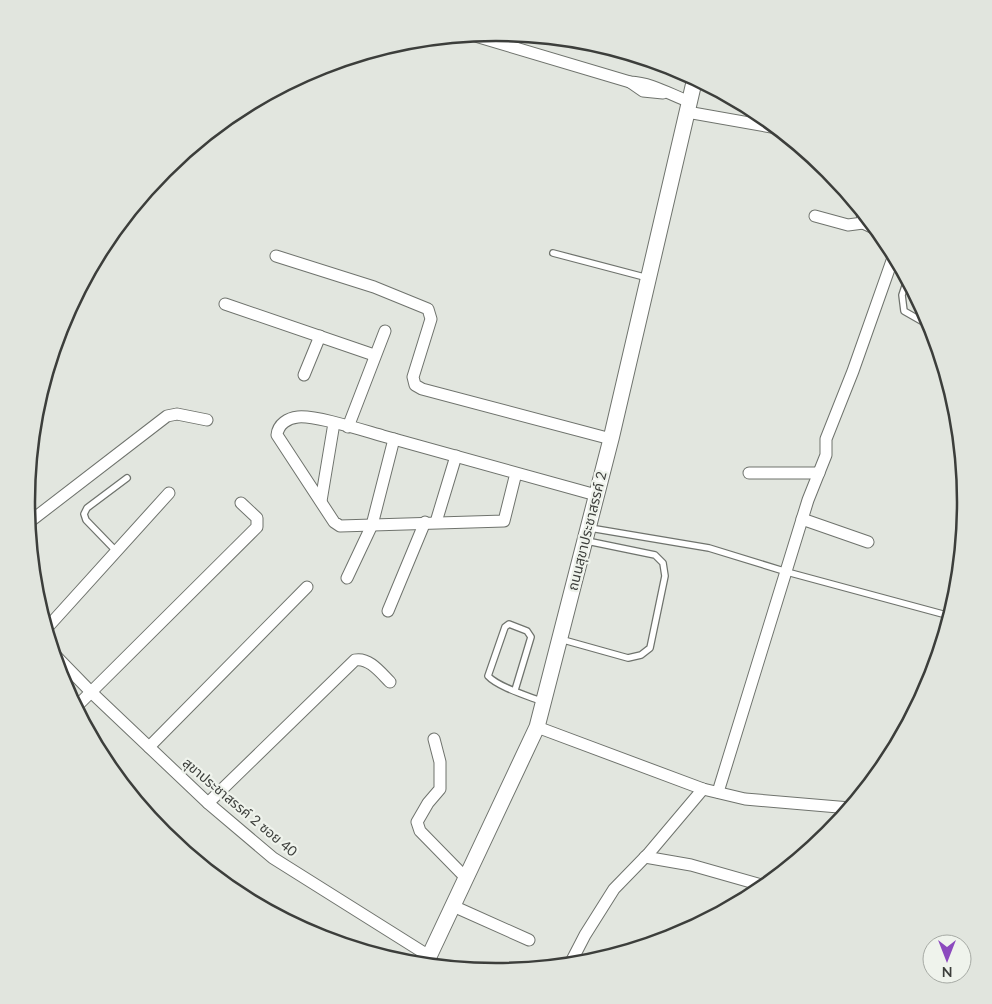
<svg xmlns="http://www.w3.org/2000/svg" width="992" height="1004" font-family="Lato,'Noto Sans Thai',sans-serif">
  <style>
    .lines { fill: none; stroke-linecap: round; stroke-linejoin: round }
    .lane-casing { stroke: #6f736d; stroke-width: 8 }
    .street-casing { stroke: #6f736d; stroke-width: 13 }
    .secondary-casing { stroke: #6f736d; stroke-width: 17 }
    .lane { stroke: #fff; stroke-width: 5.5 }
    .street { stroke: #fff; stroke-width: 11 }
    .secondary { stroke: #fff; stroke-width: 15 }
    .labels { text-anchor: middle; stroke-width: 4.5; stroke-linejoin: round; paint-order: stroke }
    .street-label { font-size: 14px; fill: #3c3e3b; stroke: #eff3ec }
    .rim { fill: none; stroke: #3c3e3b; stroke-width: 2.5 }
  </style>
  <rect width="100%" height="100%" fill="#e2e6df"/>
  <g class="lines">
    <g class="lane-casing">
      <g id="lane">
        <polyline points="553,253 648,278"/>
        <polyline points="907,280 902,295 904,311 932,327"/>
        <polyline points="590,528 709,548 787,572 950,616"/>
        <polyline points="116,551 86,520 84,514 87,508 127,478"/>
        <polyline points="560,639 628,658 641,655 650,648 665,576 663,563 655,555 587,541"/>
        <path d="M515 690 531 637 527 631 509 624 505 627 488 676C498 687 528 696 543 702"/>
      </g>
    </g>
    <g class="street-casing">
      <g id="street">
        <path d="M472 35 630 82C652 83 669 94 690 102"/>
        <polyline points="630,82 643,91 663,93"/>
        <polyline points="687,112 777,128"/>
        <polyline points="862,211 863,223 876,229"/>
        <polyline points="815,216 848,225 863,223"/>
        <polyline points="276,256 374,287 428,309 431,319 413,377 415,385 422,389 611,439"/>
        <polyline points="225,304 374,355"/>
        <polyline points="304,375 320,336"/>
        <polyline points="348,427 385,331"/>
        <path d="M516 473 504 521 340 526 334 522 277 435C278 424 288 418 298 417 316 415 365 431 383 436 454 456 525 476 596 495"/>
        <polyline points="749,473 819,473"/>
        <polyline points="321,501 334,423"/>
        <polyline points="802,519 868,542"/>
        <polyline points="436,522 456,456"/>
        <polyline points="28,523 167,416 177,414 207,420"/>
        <polyline points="347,578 372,525 394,439"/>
        <polyline points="388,611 425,522"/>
        <polyline points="46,629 169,493"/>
        <polyline points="53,653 91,692 208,803 273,858 429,956"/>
        <polyline points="76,707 257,527 257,518 241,503"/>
        <polyline points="537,727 703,789 745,799 850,808"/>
        <polyline points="434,739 440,762 440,789 428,803 417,822 420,831 466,878"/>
        <polyline points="149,747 307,587"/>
        <polyline points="718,792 808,500 826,455 826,439 853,371 894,255"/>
        <path d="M208 803 355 660C369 657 381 673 390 682"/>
        <polyline points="645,857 691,865 765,886"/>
        <polyline points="453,906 529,940"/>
        <polyline points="570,964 585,935 614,889 649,853 703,789"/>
      </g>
    </g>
    <g class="secondary-casing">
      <polyline id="secondary" points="425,965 537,727 611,439 695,78"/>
    </g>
    <use href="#lane" class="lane"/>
    <use href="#street" class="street"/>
    <use href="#secondary" class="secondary"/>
  </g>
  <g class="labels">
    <g class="street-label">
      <text transform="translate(587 531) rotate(-76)" y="5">ถนนสุขาประชาสรรค์ 2</text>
      <text transform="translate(240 807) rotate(40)" y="5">สุขาประชาสรรค์ 2 ซอย 40</text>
    </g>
  </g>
  <path d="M0 0H992V1004H0ZM35 502a461 461 0 1 1 922 0a461 461 0 1 1-922 0Z" fill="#e1e5de" fill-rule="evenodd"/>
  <path class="rim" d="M35 502a461 461 0 1 1 922 0a461 461 0 1 1-922 0Z"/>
  <g transform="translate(947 959) rotate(180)"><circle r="24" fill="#eff3ec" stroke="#a7aba5"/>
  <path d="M0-4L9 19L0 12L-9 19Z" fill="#8c4abe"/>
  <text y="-8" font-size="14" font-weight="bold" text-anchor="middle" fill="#3c3e3b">N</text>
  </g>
</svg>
